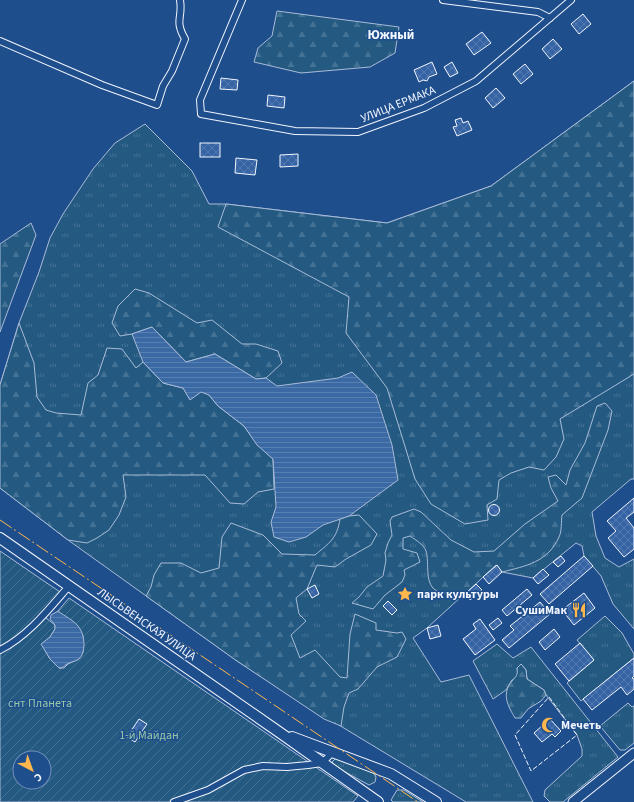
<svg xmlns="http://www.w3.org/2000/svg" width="634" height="802" font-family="'Source Sans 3',sans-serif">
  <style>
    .grass { fill: url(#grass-tufts); stroke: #a8bbd7 }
    .forest { fill: url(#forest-firs); stroke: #a8bbd7 }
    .garden { fill: url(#garden-furrows); stroke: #a8bbd7; fill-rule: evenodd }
    .water { fill: url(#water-rules); stroke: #a8bbd7 }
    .building { fill: url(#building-cross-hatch); stroke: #f2f6ff }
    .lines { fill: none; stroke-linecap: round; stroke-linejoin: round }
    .street-casing { stroke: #f2f6ff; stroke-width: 8 }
    .secondary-casing { stroke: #f2f6ff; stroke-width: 11 }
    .primary-casing { stroke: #f2f6ff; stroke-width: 12 }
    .street { stroke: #1f4e8c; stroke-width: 6 }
    .secondary { stroke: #1f4e8c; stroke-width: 9 }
    .primary { stroke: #1f4e8c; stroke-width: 10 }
    .fence { stroke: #f2f6ff; stroke-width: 1; stroke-dasharray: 5 2; stroke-linecap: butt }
    .power { stroke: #ffb74d; stroke-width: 1; stroke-dasharray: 14 3 2 3; stroke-linecap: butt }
    .labels { text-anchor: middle; stroke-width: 3; stroke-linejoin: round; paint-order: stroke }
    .street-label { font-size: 12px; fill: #f2f6ff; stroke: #1f4e8c }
    .poi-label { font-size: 12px; font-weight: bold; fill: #f2f6ff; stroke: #1f4e8c; text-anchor: start }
    .park-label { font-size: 12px; fill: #97c8a6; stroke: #1f4e8c }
    .neighbourhood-label { font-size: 13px; font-weight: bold; fill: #f2f6ff; stroke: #1f4e8c }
  </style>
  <defs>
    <pattern id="grass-tufts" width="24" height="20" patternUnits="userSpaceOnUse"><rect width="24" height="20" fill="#245a82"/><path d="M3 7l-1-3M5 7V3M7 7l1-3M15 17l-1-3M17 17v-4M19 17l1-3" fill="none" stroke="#447295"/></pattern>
    <pattern id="forest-firs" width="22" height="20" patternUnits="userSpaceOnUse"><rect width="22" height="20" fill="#245a82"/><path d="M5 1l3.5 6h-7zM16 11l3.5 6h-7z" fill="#447295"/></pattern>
    <pattern id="garden-furrows" width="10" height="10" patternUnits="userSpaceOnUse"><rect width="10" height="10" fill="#245a82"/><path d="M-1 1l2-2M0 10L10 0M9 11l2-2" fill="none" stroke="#447295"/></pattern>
    <pattern id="water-rules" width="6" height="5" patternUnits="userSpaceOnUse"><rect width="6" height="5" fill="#3b69a3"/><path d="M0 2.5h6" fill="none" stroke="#587fb1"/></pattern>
    <pattern id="building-cross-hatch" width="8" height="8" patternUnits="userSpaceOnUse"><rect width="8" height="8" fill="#3563a3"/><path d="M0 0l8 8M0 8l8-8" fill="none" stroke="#537ab1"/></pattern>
  </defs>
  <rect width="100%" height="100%" fill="#1f4e8c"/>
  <g class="grass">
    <polygon points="634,81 634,479 631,479 592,512 596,536 605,558 619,567 634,559 634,629 613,604 601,576 584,556 582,546 576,543 533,578 502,572 496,565 427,628 413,638 441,682 469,675 533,802 466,802 291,696 237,661 68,540 0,488 0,385 19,323 39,272 50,238 63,214 93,169 115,143 145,124 192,171 209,204 226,204 387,223 491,186"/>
    <polygon points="605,616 622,633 634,654 634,658 581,701 567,683 594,660 577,640"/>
    <polygon points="497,644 513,658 531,647 618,757 563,802 550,802 544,796 545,790 582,756 582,749 577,735 546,695 544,690 527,679 526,670 521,664 517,668 518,674 516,678 512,680 506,690 493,699 473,661"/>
    <polygon points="628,703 632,707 634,706 634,743 625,750 620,750 600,726"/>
    <polygon points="336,758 374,773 376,777 375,782 369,785 336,767 332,762"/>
    <polygon points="397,790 404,790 423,802 393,802 391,800"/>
  </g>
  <g class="forest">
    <polygon points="277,11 399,27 395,53 370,67 301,73 254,62 258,48 272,36"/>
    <polygon points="634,81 634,374 560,419 564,439 556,457 544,470 529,467 511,473 499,480 497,499 487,505 488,520 465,524 431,504 415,479 387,388 346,333 349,297 218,227 226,204 387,223 491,186"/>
    <polygon points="31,223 36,235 0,332 0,244"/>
    <polygon points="135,289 149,293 197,323 212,320 242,344 256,344 278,351 282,363 266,378 256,379 215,354 186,362 152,327 132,334 120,336 112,323 118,306"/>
    <polygon points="19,323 34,363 37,397 46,410 56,413 81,415 88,383 98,375 107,348 122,349 136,368 143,362 163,383 183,388 190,399 201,391 209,395 218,406 244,426 257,444 273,459 274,489 258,492 244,504 230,503 205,475 123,475 126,497 119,515 109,530 97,538 87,543 68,540 0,488 0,385"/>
    <path d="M605 403 612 411 608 430 582 498 562 515C561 522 562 531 559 537 548 562 526 566 502 572L496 565 465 594C457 593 447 594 439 592 423 586 430 563 426 551 424 545 416 540 410 536L403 538V549L417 553 420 562 404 570 405 575 402 582 385 595 373 609 352 603 359 597 367 587 383 576 386 560 385 553 388 543 392 535 390 521 392 517 414 509 421 512 451 540 474 552 494 551 525 524 558 501 551 488 548 477 556 475 566 485 570 470 585 443 597 406Z"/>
    <path d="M359 515 377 534 371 545 346 559 335 567 317 565 307 589 296 598 299 614 306 621 291 635 300 658 315 650 340 677 347 678 350 634 355 614 376 623V630L397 633 402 632 406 639 397 657 377 667 358 689 349 693 344 707 341 726 324 719 237 661 146 596 151 587 154 575 161 563H181L201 573 219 568 222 537 231 523 263 535 282 554 315 555C329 543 337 539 340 519L349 516Z"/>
    <path d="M521 664 526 670 527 679 544 690 546 695 541 701 528 709 521 718H515C508 706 501 694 512 681 516 676 518 676 517 668Z"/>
  </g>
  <path class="garden" d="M0 551 60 592 41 614 55 625V629L50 637 42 644 50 659 59 668H64L68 664 79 659 83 652V636L58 611 69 598 358 796 353 802H0ZM20 758H44V782H20Z"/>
  <g class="water">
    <polygon points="152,327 186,362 215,354 256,379 266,378 277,386 338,378 352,372 376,395 392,445 398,480 349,516 323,525 306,537 289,542 274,537 271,522 276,507 273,459 257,445 244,426 218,406 209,395 201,392 190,400 183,388 163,383 143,362 132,334"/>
    <path d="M58 611C64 616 76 621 80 629 85 636 86 653 79 659 76 661 71 662 67 664 64 666 63 668 59 668L50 659 41 644 50 637 55 629V625L50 619 51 615Z"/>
  </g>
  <g class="building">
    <polygon points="583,14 591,24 579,34 571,24"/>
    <polygon points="482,32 491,43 474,55 466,44"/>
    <polygon points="553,39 562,49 550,59 542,49"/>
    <polygon points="432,62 437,74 429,77 427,81 423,80 419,82 414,70"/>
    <polygon points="452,62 458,73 450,77 444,67"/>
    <polygon points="525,64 533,74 521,84 513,74"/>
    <polygon points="221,78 238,80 237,90 220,89"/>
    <polygon points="496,88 505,98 493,108 485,98"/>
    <polygon points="268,95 285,97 284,108 267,106"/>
    <polygon points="461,118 463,123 468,121 472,130 457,136 453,127 457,126 455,120"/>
    <rect x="200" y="143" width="20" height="14"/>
    <polygon points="298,154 298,166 280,167 280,155"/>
    <polygon points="236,158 257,160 255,175 235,173"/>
    <polygon points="634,498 634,512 626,518 634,528 634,549 624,557 608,538 616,531 607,521"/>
    <circle cx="494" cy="510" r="5.5"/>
    <polygon points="561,556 565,561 558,567 553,562"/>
    <polygon points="584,556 593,566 549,604 540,594"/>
    <polygon points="497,565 502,572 489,584 483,577"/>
    <polygon points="543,569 549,575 538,584 533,578"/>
    <polygon points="476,584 482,590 470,600 465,594"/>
    <polygon points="315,585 319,594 312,598 307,589"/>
    <polygon points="527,589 532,595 507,616 502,610"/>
    <polygon points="584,593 595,608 574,625 562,610"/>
    <polygon points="388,601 397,610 392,615 383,606"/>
    <polygon points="540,602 550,614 509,648 502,640 514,630 510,626"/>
    <polygon points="498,618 502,623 493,630 489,625"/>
    <polygon points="480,619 495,640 475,655 463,639 476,629 473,624"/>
    <polygon points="438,625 441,636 430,639 427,628"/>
    <polygon points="554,629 560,637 545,650 539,642"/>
    <polygon points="580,643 594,660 569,681 555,664"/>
    <polygon points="634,658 634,676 632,678 634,679 634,689 627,695 621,687 592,710 583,699"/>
    <polygon points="139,719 147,724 135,742 127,737"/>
    <polygon points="550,719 561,731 555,737 552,734 542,742 534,733"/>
  </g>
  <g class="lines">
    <g class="street-casing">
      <g id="street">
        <polyline points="242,0 200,100 201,114 295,131 358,132 424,108 476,81 571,0"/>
        <polyline points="443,0 538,12 550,18"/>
        <path d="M0 41 102 85 157 105 163 86 172 71 185 39C174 20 183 18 180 0"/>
        <path d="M0 650C28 636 49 609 69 586"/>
        <polyline points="174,802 208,790 244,770 263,766 287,767 308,765 322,763 333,752"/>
      </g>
    </g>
    <g class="secondary-casing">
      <polyline id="secondary" points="573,802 634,753"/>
    </g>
    <g class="primary-casing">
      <g id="primary">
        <polyline points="0,538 279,732 378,802"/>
        <polyline points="292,737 391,774 436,802"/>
      </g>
    </g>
    <use href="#street" class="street"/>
    <use href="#secondary" class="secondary"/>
    <use href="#primary" class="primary"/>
    <polygon class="fence" points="549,697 577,735 531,771 515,735"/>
    <polyline class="power" points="0,520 418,802"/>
  </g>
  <defs>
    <g id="sight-bare" transform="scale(1.2)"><path d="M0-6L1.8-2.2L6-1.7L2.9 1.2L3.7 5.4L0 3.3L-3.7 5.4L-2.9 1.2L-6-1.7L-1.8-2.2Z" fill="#ffb74d" stroke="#1f4e8c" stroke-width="2.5" paint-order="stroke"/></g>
    <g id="restaurant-bare" transform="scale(1.2)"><path d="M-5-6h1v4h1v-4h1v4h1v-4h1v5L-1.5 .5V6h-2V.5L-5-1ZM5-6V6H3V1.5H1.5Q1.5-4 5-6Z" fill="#ffb74d" stroke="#1f4e8c" stroke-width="2.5" paint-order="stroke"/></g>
    <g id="mosque-bare" transform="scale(1.2)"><path d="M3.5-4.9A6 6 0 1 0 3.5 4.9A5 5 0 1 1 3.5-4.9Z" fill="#ffb74d" stroke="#1f4e8c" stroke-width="2.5" paint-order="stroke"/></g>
  </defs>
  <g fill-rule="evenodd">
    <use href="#sight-bare" x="405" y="594"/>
    <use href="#restaurant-bare" x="579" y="610"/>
    <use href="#mosque-bare" x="549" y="725"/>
  </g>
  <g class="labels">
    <g class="street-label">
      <text transform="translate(398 104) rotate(-22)" y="4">УЛИЦА ЕРМАКА</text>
      <text transform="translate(147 624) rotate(35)" y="4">ЛЫСЬВЕНСКАЯ УЛИЦА</text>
    </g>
    <g class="poi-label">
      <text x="417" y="598">парк культуры</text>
      <text x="567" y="614" text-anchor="end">СушиМак</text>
      <text x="561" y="729">Мечеть</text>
    </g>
    <g class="park-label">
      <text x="40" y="707">снт Планета</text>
      <text x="149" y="739">1-й Майдан</text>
    </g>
    <g class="neighbourhood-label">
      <text x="391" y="39">Южный</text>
    </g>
  </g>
  <g transform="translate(32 770) rotate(139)"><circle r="19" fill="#1f4e8c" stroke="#7391ba"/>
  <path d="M0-3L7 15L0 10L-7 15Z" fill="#ffb74d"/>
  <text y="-6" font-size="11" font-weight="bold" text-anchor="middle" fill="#f2f6ff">С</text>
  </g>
</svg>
